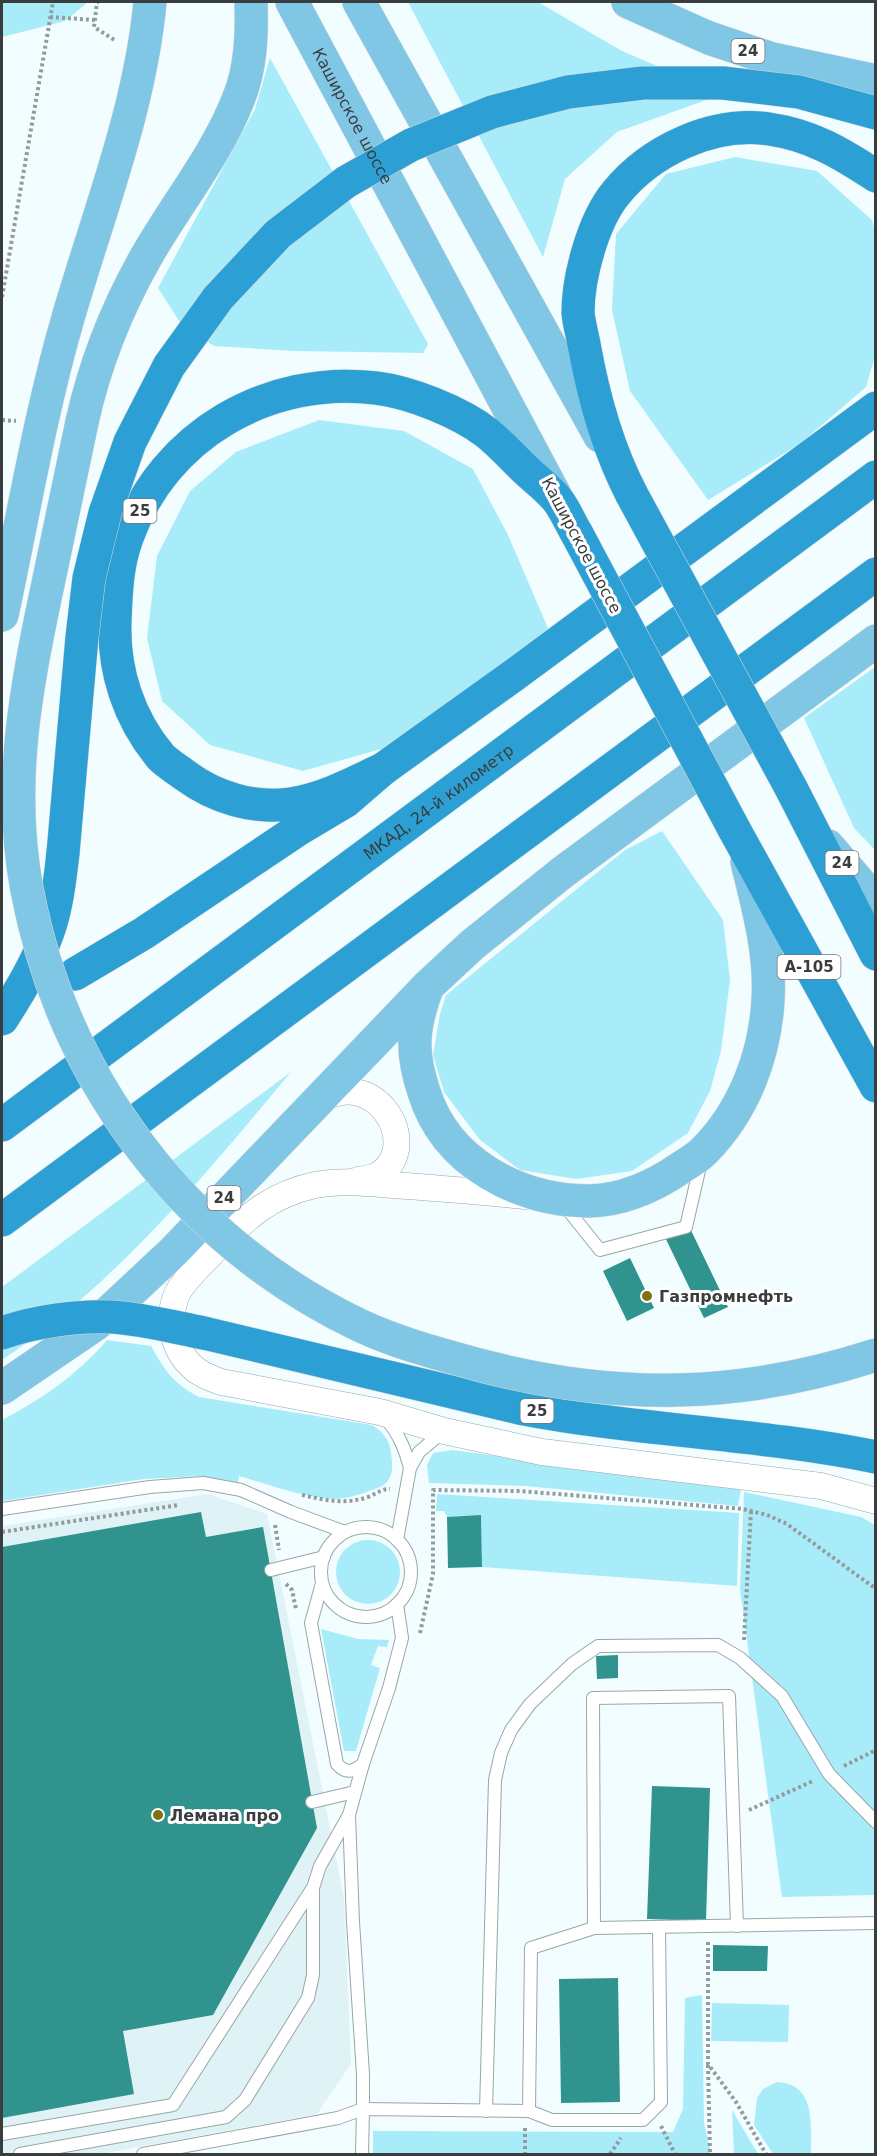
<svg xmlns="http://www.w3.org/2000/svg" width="877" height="2156" font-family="'DejaVu Sans',sans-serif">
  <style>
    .built { fill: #dff2f6 }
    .green { fill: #a8ecf9 }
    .building { fill: #30938d }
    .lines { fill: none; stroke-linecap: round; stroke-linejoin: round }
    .lane-casing { stroke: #9ba5a7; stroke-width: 14 }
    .street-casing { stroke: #9ba5a7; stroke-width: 27 }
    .primary-casing { stroke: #d7d8d8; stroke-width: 34 }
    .highway-casing { stroke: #d7d8d8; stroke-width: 34 }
    .path { stroke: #949b9c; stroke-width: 4; stroke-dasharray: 3 3; stroke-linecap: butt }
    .lane { stroke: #fff; stroke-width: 12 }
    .street { stroke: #fff; stroke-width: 26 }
    .primary { stroke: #80c6e5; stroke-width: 33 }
    .highway { stroke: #2ca0d4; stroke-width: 33 }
    .primary-bridge-casing { stroke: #d7d8d8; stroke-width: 34; stroke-linecap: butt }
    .highway-bridge-casing { stroke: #d7d8d8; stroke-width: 34; stroke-linecap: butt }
    .primary-bridge { stroke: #80c6e5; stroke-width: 33 }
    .highway-bridge { stroke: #2ca0d4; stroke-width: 33 }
    .poi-dot { fill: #817111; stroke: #fff; stroke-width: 2 }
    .labels { text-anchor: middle; stroke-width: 6; stroke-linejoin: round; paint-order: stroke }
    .shield { fill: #fff; stroke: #747778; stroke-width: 1.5 }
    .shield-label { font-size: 15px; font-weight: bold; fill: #393d3e }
    .street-label { font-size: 16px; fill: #393d3e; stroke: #fff }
    .poi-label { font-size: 16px; font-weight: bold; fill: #393d3e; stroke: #fff; text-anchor: start }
  </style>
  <rect width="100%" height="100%" fill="#f2fdff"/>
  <polygon class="built" points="208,1494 267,1514 344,1898 351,2064 317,2114 101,2154 2,2154 2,1526"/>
  <g class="green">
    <polygon points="2,2 88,2 65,21 2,37"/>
    <polygon points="408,2 538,2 622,51 723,94 617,132 565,179 543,257"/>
    <polygon points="270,58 428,344 423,353 295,351 214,346 181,324 158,288 255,109"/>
    <polygon points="735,157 817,171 872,220 876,235 875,356 866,387 801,443 708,500 630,391 612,310 616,234 666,174"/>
    <polygon points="319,420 404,431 473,469 508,535 550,633 392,746 303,771 210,745 162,701 147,638 157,556 190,491 236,452"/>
    <polygon points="875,667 875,850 854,828 804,718"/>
    <polygon points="662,831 723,920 730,980 721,1051 710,1091 688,1133 632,1171 576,1179 520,1170 480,1140 444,1092 433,1055 440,1014 446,995 625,850"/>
    <path d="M291 1072C206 1174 113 1287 2 1360V1287Z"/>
    <path d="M107 1340 151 1346C165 1371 173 1383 199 1397L372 1425C388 1435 391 1444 392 1463 393 1481 385 1486 369 1491 359 1495 345 1499 333 1499 302 1497 270 1485 239 1476L238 1483 201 1476 144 1479 2 1501V1420C42 1399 77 1375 107 1340Z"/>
    <polygon points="452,1450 741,1489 738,1506 525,1486 429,1483 427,1465 433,1453"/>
    <polygon points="744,1492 861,1517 875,1525 875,1895 782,1897 740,1589"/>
    <polygon points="437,1494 739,1513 737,1586 482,1567 481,1516 447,1517 444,1511 436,1511"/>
    <circle cx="368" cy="1572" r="32"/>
    <polygon points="321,1629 358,1639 389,1640 387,1647 378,1646 371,1665 380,1668 356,1751 344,1751"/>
    <polygon points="702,1995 704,2123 711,2154 373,2154 373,2131 673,2132 683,2109 685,1998"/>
    <polygon points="712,2003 789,2005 788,2042 711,2041"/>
    <path d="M777 2082C816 2084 811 2124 811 2154H773L754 2125 757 2098 763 2089Z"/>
    <polygon points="732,2110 758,2154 734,2154"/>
  </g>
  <g class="building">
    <polygon points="686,1220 728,1307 704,1318 662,1231"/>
    <polygon points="630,1258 654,1308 627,1321 603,1271"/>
    <polygon points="201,1512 206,1537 263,1527 317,1828 213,2015 123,2031 134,2094 2,2118 2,1547"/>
    <polygon points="481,1515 482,1567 448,1568 447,1517"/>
    <polygon points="618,1655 618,1678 597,1679 596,1656"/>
    <polygon points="652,1786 710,1788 706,1921 647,1919"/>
    <polygon points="713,1945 768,1946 767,1971 713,1971"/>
    <polygon points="618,1978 620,2102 561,2103 559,1979"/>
  </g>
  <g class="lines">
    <g class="lane-casing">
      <g id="lane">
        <polyline points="564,1205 600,1250 686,1227 701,1162"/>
        <path d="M386 1419C399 1434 405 1449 410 1468"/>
        <polyline points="2,1509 150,1487 203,1483 241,1490 291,1512 345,1532"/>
        <circle cx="366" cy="1572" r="45"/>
        <polyline points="397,1540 410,1468 419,1452 444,1431"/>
        <polyline points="271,1570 324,1557"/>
        <path d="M322 1583 311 1623 337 1764C346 1774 353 1772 363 1764"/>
        <polyline points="312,1802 355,1792"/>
        <polyline points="594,1928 593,1698 729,1696 737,1926"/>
        <polyline points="659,1928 661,2102 643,2120 552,2120 529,2111 531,1948 594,1928 876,1923"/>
        <polyline points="486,2111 495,1780 501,1753 511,1730 530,1704 572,1664 598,1646 718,1645 740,1658 782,1696 829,1774 876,1822"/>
        <polyline points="2,2134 173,2105 312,1889"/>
        <polyline points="20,2154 226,2117 245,2100 308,1998 313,1975 313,1888 320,1866 349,1815"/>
        <polyline points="143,2154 338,2118 363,2109 363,2074 353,1922 349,1815 363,1764 389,1688 402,1638 397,1604"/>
        <polyline points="362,2154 363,2109 529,2111"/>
      </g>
    </g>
    <g class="street-casing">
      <g id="street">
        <path d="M317 1102C375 1063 422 1144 381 1173 375 1178 365 1179 358 1180"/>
        <path d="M525 1196C486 1192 446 1189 407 1186 376 1184 345 1179 315 1185 268 1195 243 1220 211 1254 200 1266 186 1278 178 1292 165 1319 173 1352 196 1370 204 1376 213 1379 221 1382L380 1412 444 1431 542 1452 821 1486 876 1501"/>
      </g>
    </g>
    <g class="primary-casing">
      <g id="primary">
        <path id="s1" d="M292 2 555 495"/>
        <polyline points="359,2 600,436"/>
        <polyline points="628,2 709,38 772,59 876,81"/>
        <path d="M82 422C95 363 116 310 146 257 175 206 217 154 238 100 251 69 252 35 251 2"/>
        <path d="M2 615C23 517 40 414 68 318 98 214 140 110 150 2"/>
        <polyline points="828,846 876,902"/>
        <path d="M426 991C412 1030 411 1053 424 1092 446 1163 519 1201 590 1201 623 1200 656 1185 682 1167 690 1162 698 1157 704 1151 744 1111 765 1055 768 1000 771 953 758 907 747 862"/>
        <polyline points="2,1388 96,1324 174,1251 428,986 472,945 563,872 876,641"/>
      </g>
    </g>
    <g class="highway-casing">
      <g id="highway">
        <path d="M632 495C608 449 593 395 584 344 582 334 579 323 578 313 578 277 593 221 616 193 651 150 713 121 769 129 811 135 841 153 876 176"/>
        <path d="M383 769C353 783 324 799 290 804 254 809 216 798 186 776 178 770 168 764 161 757 129 719 113 671 115 621 116 594 117 564 127 538 164 435 268 375 376 388 410 392 460 412 487 433 502 445 515 460 529 473 539 482 551 491 559 502 566 512 571 524 577 534"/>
        <polyline points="791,788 876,954"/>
        <polyline points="734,829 876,1086"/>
        <polyline points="75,974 144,933 299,829 346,801 383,769 510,678 876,408"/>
        <path d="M2 1019C20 991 37 963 48 932 57 907 60 879 63 853"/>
        <path id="s2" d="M2 1125 876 477"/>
        <polyline points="2,1220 876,574"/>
        <path d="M204 1333 519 1408C637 1431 758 1433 876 1457"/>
      </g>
    </g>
    <g class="path">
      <polyline points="99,2 97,2 94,27 116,41"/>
      <polyline points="50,17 95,20"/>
      <polyline points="2,297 53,2"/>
      <polyline points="2,420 16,421"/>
      <path d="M302 1495C325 1500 345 1505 368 1497 376 1494 381 1489 390 1489"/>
      <polyline points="275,1525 279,1550"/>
      <polyline points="2,1532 179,1505"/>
      <polyline points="286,1584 292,1590 296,1609"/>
      <polyline points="420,1633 433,1574 433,1490 520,1491 743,1509 767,1515 787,1524 876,1589"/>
      <polyline points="744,1640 751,1511"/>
      <polyline points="844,1766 876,1750"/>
      <polyline points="749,1810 813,1781"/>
      <polyline points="708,1942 708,2064 736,2102 766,2154"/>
      <polyline points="708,2065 710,2154"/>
      <polyline points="661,2126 675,2154"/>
      <polyline points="525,2128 525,2154"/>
      <polyline points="610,2154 621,2138"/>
    </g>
    <use href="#lane" class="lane"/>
    <use href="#street" class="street"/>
    <use href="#primary" class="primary"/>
    <use href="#highway" class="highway"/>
    <g class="primary-bridge-casing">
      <path id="primary-bridge" d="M82 422C71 476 59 530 48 584 26 688 7 784 27 890 63 1080 184 1241 359 1325 397 1343 439 1354 479 1365 616 1401 741 1399 876 1355"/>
    </g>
    <g class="highway-bridge-casing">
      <g id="highway-bridge">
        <polyline points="632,495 791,788"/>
        <polyline points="577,534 734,829"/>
        <polyline points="63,853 82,637 89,578 105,513 130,442 169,366 218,298 278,234 346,182 411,145 492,112 568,92 643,83 723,83 799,92 876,113"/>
        <path d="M2 1333C32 1322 79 1315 112 1317 143 1319 173 1327 204 1333"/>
      </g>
    </g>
    <use href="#primary-bridge" class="primary-bridge"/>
    <use href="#highway-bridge" class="highway-bridge"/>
  </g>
  <g class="poi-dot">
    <circle cx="647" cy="1296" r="6"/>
    <circle cx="158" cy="1815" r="6"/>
  </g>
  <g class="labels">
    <g class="shield">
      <rect x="731.5" y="39" width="33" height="24" rx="4.5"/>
      <rect x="123.5" y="499" width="33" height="24" rx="4.5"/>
      <rect x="825.5" y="851" width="33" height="24" rx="4.5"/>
      <rect x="777.5" y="955" width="63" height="24" rx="4.5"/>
      <rect x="207.5" y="1186" width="33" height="24" rx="4.5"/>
      <rect x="520.5" y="1399" width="33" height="24" rx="4.5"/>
    </g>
    <g class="shield-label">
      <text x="748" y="56">24</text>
      <text x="140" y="516">25</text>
      <text x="842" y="868">24</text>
      <text x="809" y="972">А-105</text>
      <text x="224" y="1203">24</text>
      <text x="537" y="1416">25</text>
    </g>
    <g class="street-label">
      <text dy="6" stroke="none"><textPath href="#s1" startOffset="129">Каширское шоссе</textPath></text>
      <text transform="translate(582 545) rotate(62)" y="6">Каширское шоссе</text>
      <text dy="6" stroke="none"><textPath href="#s2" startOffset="543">МКАД, 24-й километр</textPath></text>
    </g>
    <g class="poi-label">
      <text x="659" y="1302">Газпромнефть</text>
      <text x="170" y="1821">Лемана про</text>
    </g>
  </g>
  <rect width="877" height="2156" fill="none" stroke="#393d3e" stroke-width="6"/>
</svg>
